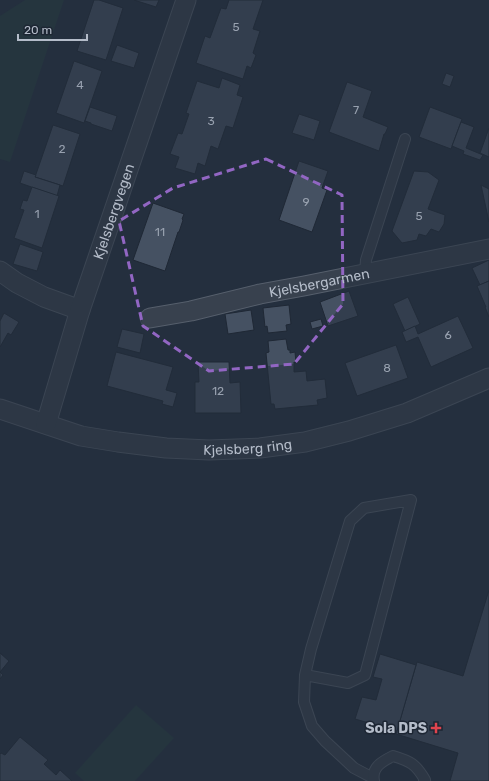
<svg xmlns="http://www.w3.org/2000/svg" width="489" height="781" font-family="Rubik,sans-serif">
  <style>
    .green { fill: #263c3f }
    .building { fill: #455162; stroke: #1f2835 }
    .lines { fill: none; stroke-linecap: round; stroke-linejoin: round }
    .service-casing { stroke: #565f6c; stroke-width: 12 }
    .minor-casing { stroke: #565f6c; stroke-width: 21 }
    .service { stroke: #38414e; stroke-width: 10 }
    .minor { stroke: #38414e; stroke-width: 19 }
    .marked { fill: none; stroke: #9266c3; stroke-width: 3; stroke-dasharray: 8 5; stroke-linejoin: round }
    .health-dot { fill: #e0444e; stroke: #1d2633; stroke-width: 1.5 }
    .labels { text-anchor: middle; stroke-width: 3; stroke-linejoin: round; paint-order: stroke }
    .number-label { font-size: 12px; fill: #98a1af }
    .street-label { font-size: 14px; fill: #b4bcc9; stroke: #1d2633 }
    .poi-label { font-size: 14px; font-weight: bold; fill: #b4bcc9; stroke: #1d2633; text-anchor: end }
  </style>
  <rect width="100%" height="100%" fill="#242f3e"/>
  <g class="green">
    <polygon points="25,0 64,0 10,162 0,159 0,16"/>
    <polygon points="136,705 174,738 135,781 84,781 75,773"/>
  </g>
  <g class="building">
    <polygon points="94,0 99,0 123,8 106,60 77,51"/>
    <polygon points="134,0 159,0 156,7"/>
    <polygon points="229,0 263,0 253,29 260,31 253,53 256,55 251,68 247,66 243,79 196,63 205,36 210,38 221,8 226,9"/>
    <polygon points="117,45 139,53 134,68 111,61"/>
    <polygon points="74,61 102,71 84,123 56,113"/>
    <polygon points="446,73 454,76 450,87 442,84"/>
    <polygon points="222,78 240,85 237,95 243,97 233,128 226,126 218,149 211,146 205,166 198,163 195,174 175,168 179,157 170,154 178,133 182,134 189,114 186,113 197,81 219,88"/>
    <polygon points="347,82 372,91 363,117 388,127 385,134 384,134 379,151 329,132"/>
    <polygon points="90,107 117,116 112,131 91,124 91,123 85,121"/>
    <polygon points="430,107 462,119 451,149 419,137"/>
    <polygon points="299,114 320,121 314,140 292,133"/>
    <polygon points="461,122 474,127 466,148 483,155 480,160 463,154 464,151 452,146"/>
    <polygon points="53,125 80,134 63,186 35,177"/>
    <polygon points="489,128 489,157 480,153"/>
    <polygon points="299,161 328,171 322,188 327,190 312,232 279,220"/>
    <polygon points="24,171 36,175 35,177 60,185 57,196 20,183"/>
    <polygon points="414,171 428,172 439,180 428,209 445,215 444,224 439,232 431,229 426,236 419,234 417,240 402,243 392,231"/>
    <polygon points="481,185 489,189 489,222"/>
    <polygon points="32,187 59,196 42,248 14,238 24,210 20,209 23,200 27,201"/>
    <polygon points="153,203 184,214 182,219 183,220 179,232 178,232 165,271 133,260"/>
    <polygon points="20,244 43,252 37,271 13,264"/>
    <polygon points="489,260 489,281 480,285 472,268"/>
    <polygon points="489,281 489,317 485,307 486,307 477,286"/>
    <polygon points="349,291 358,316 328,326 320,302"/>
    <polygon points="408,297 420,324 405,331 393,304"/>
    <polygon points="289,305 291,324 286,325 287,331 268,333 267,326 265,327 263,308"/>
    <polygon points="251,310 254,330 228,334 225,314"/>
    <polygon points="4,313 19,322 11,335 8,333 0,347 0,321"/>
    <polygon points="458,316 473,348 431,367 418,337 406,342 402,332 415,326 418,334"/>
    <polygon points="321,319 323,326 312,329 310,322"/>
    <polygon points="122,329 144,334 140,353 117,347"/>
    <polygon points="286,339 288,350 290,350 290,353 295,352 296,363 294,362 294,372 306,371 307,381 325,379 327,398 317,400 318,405 275,409 274,404 271,404 266,353 269,352 268,341"/>
    <polygon points="396,345 408,378 357,396 345,363"/>
    <polygon points="116,352 173,367 166,390 177,393 173,407 162,404 163,401 107,386"/>
    <polygon points="198,362 229,362 230,383 240,382 241,413 195,413 195,382 199,382"/>
    <polygon points="489,590 489,781 450,781 458,753 396,734 417,662 463,676"/>
    <polygon points="0,653 9,661 0,672 3,675 0,679"/>
    <polygon points="380,654 416,665 397,731 355,719 362,697 376,700 382,679 373,677"/>
    <polygon points="20,737 48,760 44,764 56,775 60,770 72,781 0,781 0,754 1,753 5,755"/>
  </g>
  <g class="lines">
    <g class="service-casing">
      <g id="service">
        <polyline points="365,274 366,260 405,139"/>
        <polyline points="305,675 348,683 365,675 411,500 364,508 350,521 311,649 305,675 304,702 312,726 325,741 354,768 373,778"/>
        <path d="M374 781C371 767 383 761 393 756 410 761 416 764 425 780L424 781"/>
      </g>
    </g>
    <g class="minor-casing">
      <g id="minor">
        <polyline points="0,271 17,283 44,297 80,310"/>
        <path id="s1" d="M150 318 191 311 260 294 304 286 489 249"/>
        <path id="s2" d="M0 409 81 436 118 442 166 448 209 450 260 448 305 442 349 431 407 413 489 378"/>
        <path id="s3" d="M46 424 80 310 186 0"/>
      </g>
    </g>
    <use href="#service" class="service"/>
    <use href="#minor" class="minor"/>
  </g>
  <path d="M0 0H489V781H0ZM266 159 342 195 343 304 294 364 209 371 143 326 119 221 173 188Z" fill="#242f3e" fill-opacity=".55" fill-rule="evenodd"/>
  <path class="marked" d="M266 159 342 195 343 304 294 364 209 371 143 326 119 221 173 188Z"/>
  <path class="health-dot" d="M434 722h4v4h4v4h-4v4h-4v-4h-4v-4h4z"/>
  <g class="labels">
    <g class="number-label">
      <text x="236" y="31">5</text>
      <text x="80" y="89">4</text>
      <text x="356" y="114">7</text>
      <text x="211" y="125">3</text>
      <text x="62" y="153">2</text>
      <text x="306" y="206">9</text>
      <text x="37" y="218">1</text>
      <text x="419" y="220">5</text>
      <text x="160" y="236">11</text>
      <text x="448" y="339">6</text>
      <text x="387" y="372">8</text>
      <text x="218" y="395">12</text>
    </g>
    <g class="street-label">
      <text dy="5" stroke="none"><textPath href="#s3" startOffset="223">Kjelsbergvegen</textPath></text>
      <text dy="5" stroke="none"><textPath href="#s1" startOffset="173">Kjelsbergarmen</textPath></text>
      <text dy="5" stroke="none"><textPath href="#s2" startOffset="253">Kjelsberg ring</textPath></text>
    </g>
    <g class="poi-label">
      <text x="427" y="733">Sola DPS</text>
    </g>
  </g>
  <path d="M18 34v6h69v-6" fill="none" stroke="#b4bcc9" stroke-width="2"/>
  <text x="24" y="34" font-size="12" fill="#b4bcc9" stroke="#1d2633" stroke-width="3" paint-order="stroke">20 m</text>
</svg>
